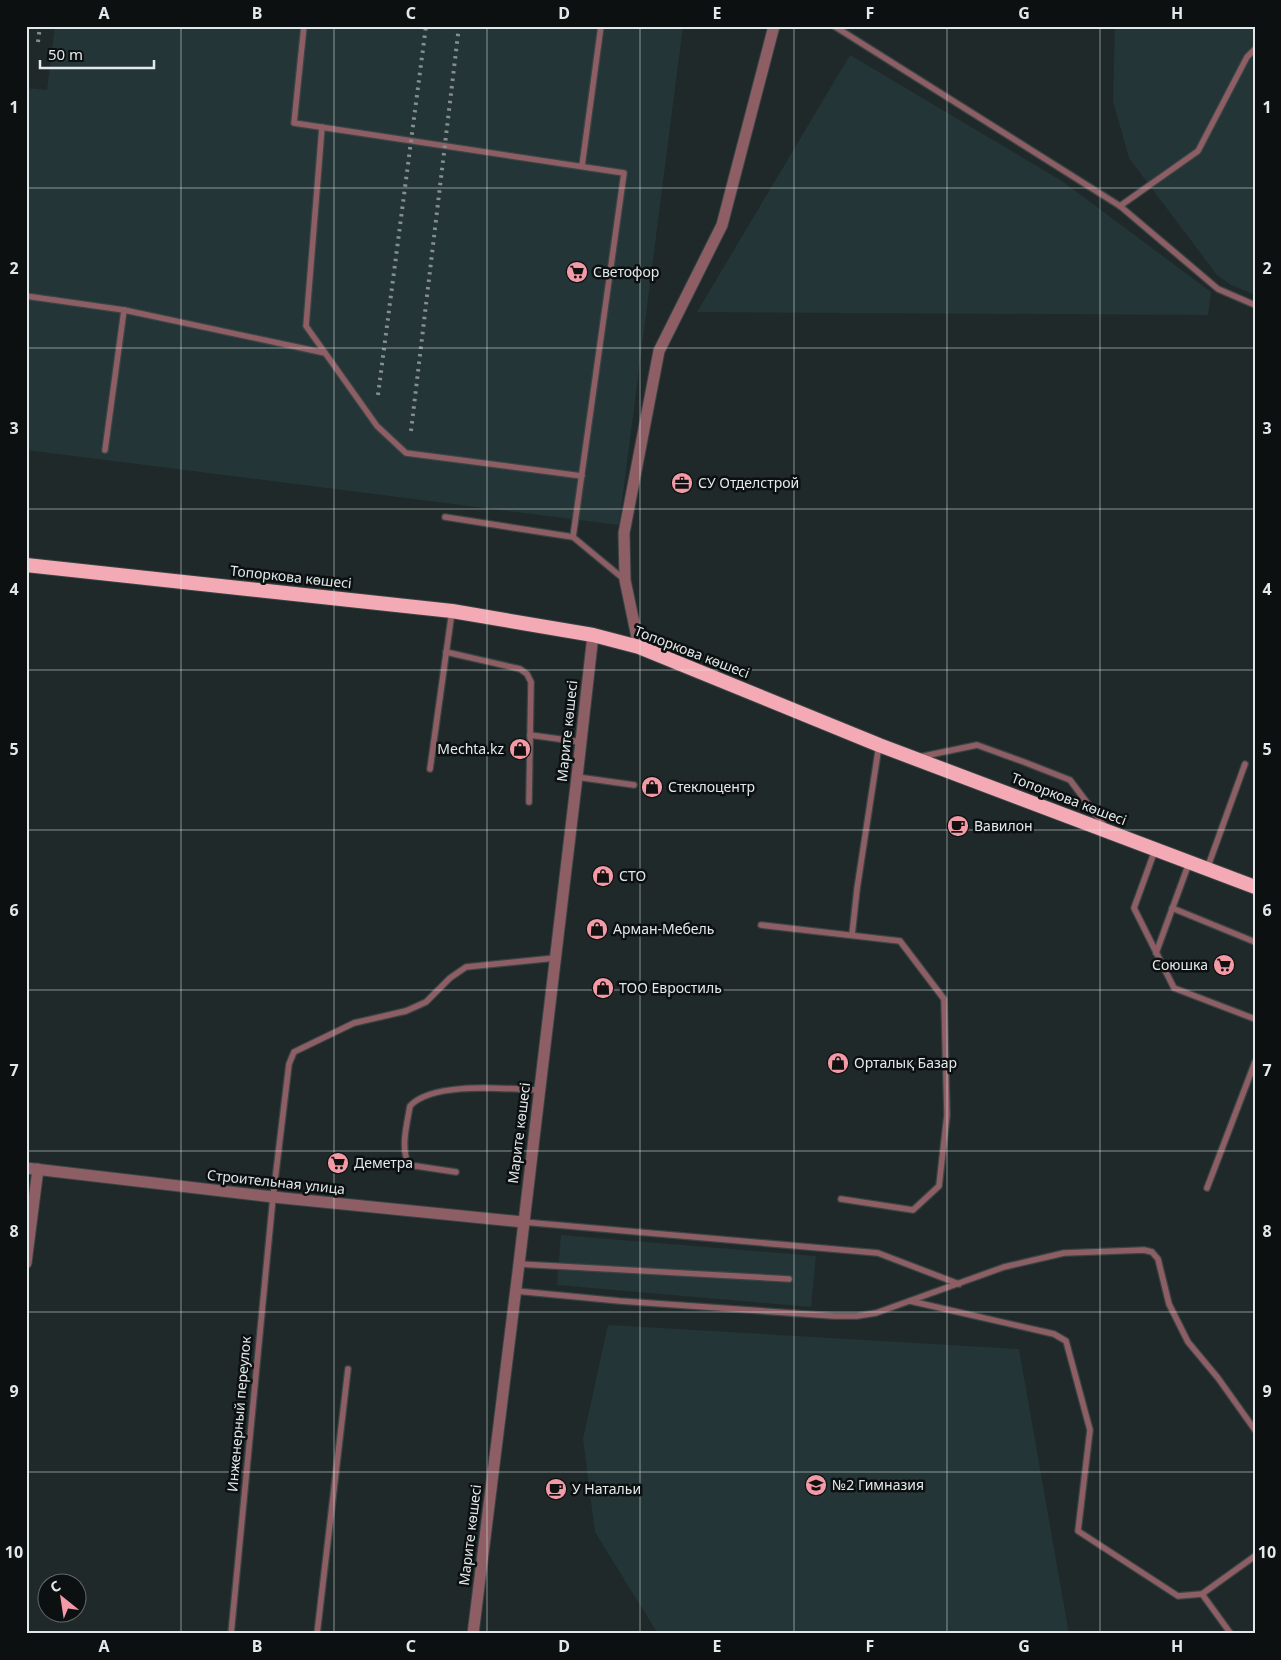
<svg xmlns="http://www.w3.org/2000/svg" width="1281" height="1660" font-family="'Noto Sans',sans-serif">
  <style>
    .built { fill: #233537 }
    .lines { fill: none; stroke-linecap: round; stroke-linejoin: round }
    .service-casing { stroke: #3a4445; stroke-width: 8 }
    .minor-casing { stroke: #3a4445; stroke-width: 13 }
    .trunk-casing { stroke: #3a4445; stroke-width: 16 }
    .service { stroke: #8d5e64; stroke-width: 5.5 }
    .minor { stroke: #8d5e64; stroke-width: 11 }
    .trunk { stroke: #f4aab4; stroke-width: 14 }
    .rail { stroke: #868e8f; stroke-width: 4; stroke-dasharray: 2.5 5; stroke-linecap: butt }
    .grid { fill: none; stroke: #e3e9ea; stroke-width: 1; stroke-opacity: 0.55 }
    .labels { text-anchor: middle; stroke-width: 5; stroke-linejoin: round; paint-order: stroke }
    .poi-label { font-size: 14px; fill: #e3e9ea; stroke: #0c1011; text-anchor: start }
    .street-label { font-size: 14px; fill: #e3e9ea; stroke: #0c1011 }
    .neatline { fill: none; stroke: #e3e9ea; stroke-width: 2 }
    .grid-label { font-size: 16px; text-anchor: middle; font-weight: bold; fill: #e3e9ea }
  </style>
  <rect width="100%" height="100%" fill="#1f292a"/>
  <g class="built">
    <polygon points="55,26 683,26 619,525 26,450 26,88 47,90"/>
    <polygon points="1115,26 1255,26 1255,295 1231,285 1217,275 1129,158 1113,101"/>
    <polygon points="850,55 1062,181 1211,292 1208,315 697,312"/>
    <polygon points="561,1235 816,1256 811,1307 557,1285"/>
    <polygon points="608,1325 1019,1349 1069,1634 658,1634 595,1532 583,1439"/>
  </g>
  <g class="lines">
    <g class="service-casing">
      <g id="service">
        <polyline points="304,26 294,123 624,173 573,537"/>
        <polyline points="834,26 1120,206 1218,289 1255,305"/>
        <polyline points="322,127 306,326 377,426 406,453 582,476"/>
        <polyline points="582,166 601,26"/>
        <polyline points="1120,206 1198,151 1247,57 1255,49"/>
        <polyline points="26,296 124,310 325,353"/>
        <polyline points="105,450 124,310"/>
        <polyline points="445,517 573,537 625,580"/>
        <polyline points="446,652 520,669 527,674 531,682 529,802"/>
        <polyline points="530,735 581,742"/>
        <polyline points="919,757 977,745 1024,762 1070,780 1106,828"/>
        <polyline points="430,769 452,611"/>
        <polyline points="577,777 634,785"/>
        <polyline points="1155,850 1134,908 1174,988 1255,1019"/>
        <polyline points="1207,869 1245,764"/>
        <polyline points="1172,908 1255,942"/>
        <polyline points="761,925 900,941 944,999 947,1115 939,1186 913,1210 841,1199"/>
        <polyline points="852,935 857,889 879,745"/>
        <polyline points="1156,953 1189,863"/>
        <path d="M456 1172 409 1165C400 1148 407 1124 410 1106 433 1081 506 1089 539 1090"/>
        <polyline points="1207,1188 1255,1062"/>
        <polyline points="523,1222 878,1253 959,1284"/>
        <polyline points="519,1264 789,1279"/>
        <polyline points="516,1291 620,1301 834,1316 857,1316 876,1313 1004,1267 1064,1253 1144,1250 1152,1252 1158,1259 1169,1304 1188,1342 1218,1378 1255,1430"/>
        <polyline points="910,1301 1054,1334 1066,1341 1090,1430 1078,1531 1178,1596 1202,1594"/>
        <polyline points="231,1634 273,1197 289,1064 294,1052 354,1023 406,1011 426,1002 450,978 466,967 555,958"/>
        <polyline points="317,1634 348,1369"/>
        <polyline points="1231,1634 1202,1594 1255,1556"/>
      </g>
    </g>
    <g class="minor-casing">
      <g id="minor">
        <polyline points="639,647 625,580 624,533 659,351 722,225 774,26"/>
        <polyline points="26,1168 273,1197 523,1222"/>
        <polyline points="26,1263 38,1169"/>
        <polyline points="473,1634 519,1264 577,777 593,635"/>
      </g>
    </g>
    <g class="trunk-casing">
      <polyline id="trunk" points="26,565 452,611 593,635 639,647 879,745 1255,887"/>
    </g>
    <use href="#service" class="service"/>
    <use href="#minor" class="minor"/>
    <use href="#trunk" class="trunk"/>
    <g class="rail">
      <polyline points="38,42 40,26"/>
      <polyline points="378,395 426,26"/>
      <polyline points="411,431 459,26"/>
    </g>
  </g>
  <path class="grid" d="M181 26V1634M334 26V1634M487 26V1634M640 26V1634M794 26V1634M947 26V1634M1100 26V1634M26 188H1255M26 348H1255M26 509H1255M26 670H1255M26 830H1255M26 990H1255M26 1151H1255M26 1312H1255M26 1472H1255"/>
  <defs>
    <g id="supermarket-disc" transform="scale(1.125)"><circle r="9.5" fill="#f39aa7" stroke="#0c1011"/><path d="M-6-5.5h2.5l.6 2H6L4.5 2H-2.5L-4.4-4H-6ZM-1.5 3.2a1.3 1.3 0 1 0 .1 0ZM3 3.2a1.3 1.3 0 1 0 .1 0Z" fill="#111"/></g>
    <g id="office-disc" transform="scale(1.125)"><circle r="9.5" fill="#f39aa7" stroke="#0c1011"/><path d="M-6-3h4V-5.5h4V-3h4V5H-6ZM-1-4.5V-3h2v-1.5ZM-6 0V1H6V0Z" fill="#111"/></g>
    <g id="shop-disc" transform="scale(1.125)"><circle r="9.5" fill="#f39aa7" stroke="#0c1011"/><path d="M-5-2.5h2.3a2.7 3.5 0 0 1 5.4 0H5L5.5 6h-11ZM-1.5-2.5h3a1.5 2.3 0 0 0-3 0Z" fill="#111"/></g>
    <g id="cafe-disc" transform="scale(1.125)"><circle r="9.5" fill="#f39aa7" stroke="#0c1011"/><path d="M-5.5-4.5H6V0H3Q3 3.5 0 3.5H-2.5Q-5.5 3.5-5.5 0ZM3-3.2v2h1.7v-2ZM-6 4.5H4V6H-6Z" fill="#111"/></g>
    <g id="school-disc" transform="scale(1.125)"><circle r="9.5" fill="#f39aa7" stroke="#0c1011"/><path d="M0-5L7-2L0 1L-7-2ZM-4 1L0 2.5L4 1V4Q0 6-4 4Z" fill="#111"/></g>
  </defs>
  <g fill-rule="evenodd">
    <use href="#supermarket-disc" x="577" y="272"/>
    <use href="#office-disc" x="682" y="483"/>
    <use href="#shop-disc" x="520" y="749"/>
    <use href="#shop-disc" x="652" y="787"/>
    <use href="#cafe-disc" x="958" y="826"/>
    <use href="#shop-disc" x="603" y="876"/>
    <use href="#shop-disc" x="597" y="929"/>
    <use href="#supermarket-disc" x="1224" y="965"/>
    <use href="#shop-disc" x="603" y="988"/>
    <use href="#shop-disc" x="838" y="1063"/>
    <use href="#supermarket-disc" x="338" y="1163"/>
    <use href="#school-disc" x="816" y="1485"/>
    <use href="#cafe-disc" x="556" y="1489"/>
  </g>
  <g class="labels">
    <g class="poi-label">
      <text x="593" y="277">Светофор</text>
      <text x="698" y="488">СУ Отделстрой</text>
      <text x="504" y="754" text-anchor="end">Mechta.kz</text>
      <text x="668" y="792">Стеклоцентр</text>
      <text x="974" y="831">Вавилон</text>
      <text x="619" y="881">СТО</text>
      <text x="613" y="934">Арман-Мебель</text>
      <text x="1208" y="970" text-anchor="end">Союшка</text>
      <text x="619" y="993">ТОО Евростиль</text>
      <text x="854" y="1068">Орталық Базар</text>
      <text x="354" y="1168">Деметра</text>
      <text x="832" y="1490">№2 Гимназия</text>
      <text x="572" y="1494">У Натальи</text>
    </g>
    <g class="street-label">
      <text transform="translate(291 577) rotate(6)" y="5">Топоркова көшесі</text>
      <text transform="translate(692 652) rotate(21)" y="5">Топоркова көшесі</text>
      <text transform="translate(567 731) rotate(-84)" y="5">Марите көшесі</text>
      <text transform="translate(1069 799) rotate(21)" y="5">Топоркова көшесі</text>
      <text transform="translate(519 1133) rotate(-83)" y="5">Марите көшесі</text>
      <text transform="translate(276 1182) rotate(6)" y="5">Строительная улица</text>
      <text transform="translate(239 1414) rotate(-85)" y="5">Инженерный переулок</text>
      <text transform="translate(470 1535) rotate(-83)" y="5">Марите көшесі</text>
    </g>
  </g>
  <rect width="1281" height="1660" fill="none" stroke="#0c1011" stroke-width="55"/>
  <g transform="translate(62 1598) rotate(330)"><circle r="24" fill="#0c1011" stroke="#626768"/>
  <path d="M0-4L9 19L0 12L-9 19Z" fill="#f39aa7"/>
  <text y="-8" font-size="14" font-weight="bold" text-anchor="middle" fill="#e3e9ea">С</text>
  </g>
  <path d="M40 60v8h114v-8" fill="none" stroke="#e3e9ea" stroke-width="2.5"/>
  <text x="48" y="60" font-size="15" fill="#e3e9ea" stroke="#0c1011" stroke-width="4" paint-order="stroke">50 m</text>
  <rect x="28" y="28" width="1226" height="1604" class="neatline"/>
  <g class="grid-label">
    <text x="104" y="19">A</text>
    <text x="257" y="19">B</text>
    <text x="411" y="19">C</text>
    <text x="564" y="19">D</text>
    <text x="717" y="19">E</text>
    <text x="870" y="19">F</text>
    <text x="1024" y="19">G</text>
    <text x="1177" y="19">H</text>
    <text x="14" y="113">1</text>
    <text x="1267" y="113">1</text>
    <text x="14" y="274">2</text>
    <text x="1267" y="274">2</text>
    <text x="14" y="434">3</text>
    <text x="1267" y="434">3</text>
    <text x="14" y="595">4</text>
    <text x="1267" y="595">4</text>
    <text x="14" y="755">5</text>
    <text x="1267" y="755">5</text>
    <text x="14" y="916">6</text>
    <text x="1267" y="916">6</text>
    <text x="14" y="1076">7</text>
    <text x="1267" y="1076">7</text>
    <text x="14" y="1237">8</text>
    <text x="1267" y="1237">8</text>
    <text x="14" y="1397">9</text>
    <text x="1267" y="1397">9</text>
    <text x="14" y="1558">10</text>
    <text x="1267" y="1558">10</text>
    <text x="104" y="1652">A</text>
    <text x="257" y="1652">B</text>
    <text x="411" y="1652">C</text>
    <text x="564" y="1652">D</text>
    <text x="717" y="1652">E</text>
    <text x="870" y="1652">F</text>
    <text x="1024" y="1652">G</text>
    <text x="1177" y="1652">H</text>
  </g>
</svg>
